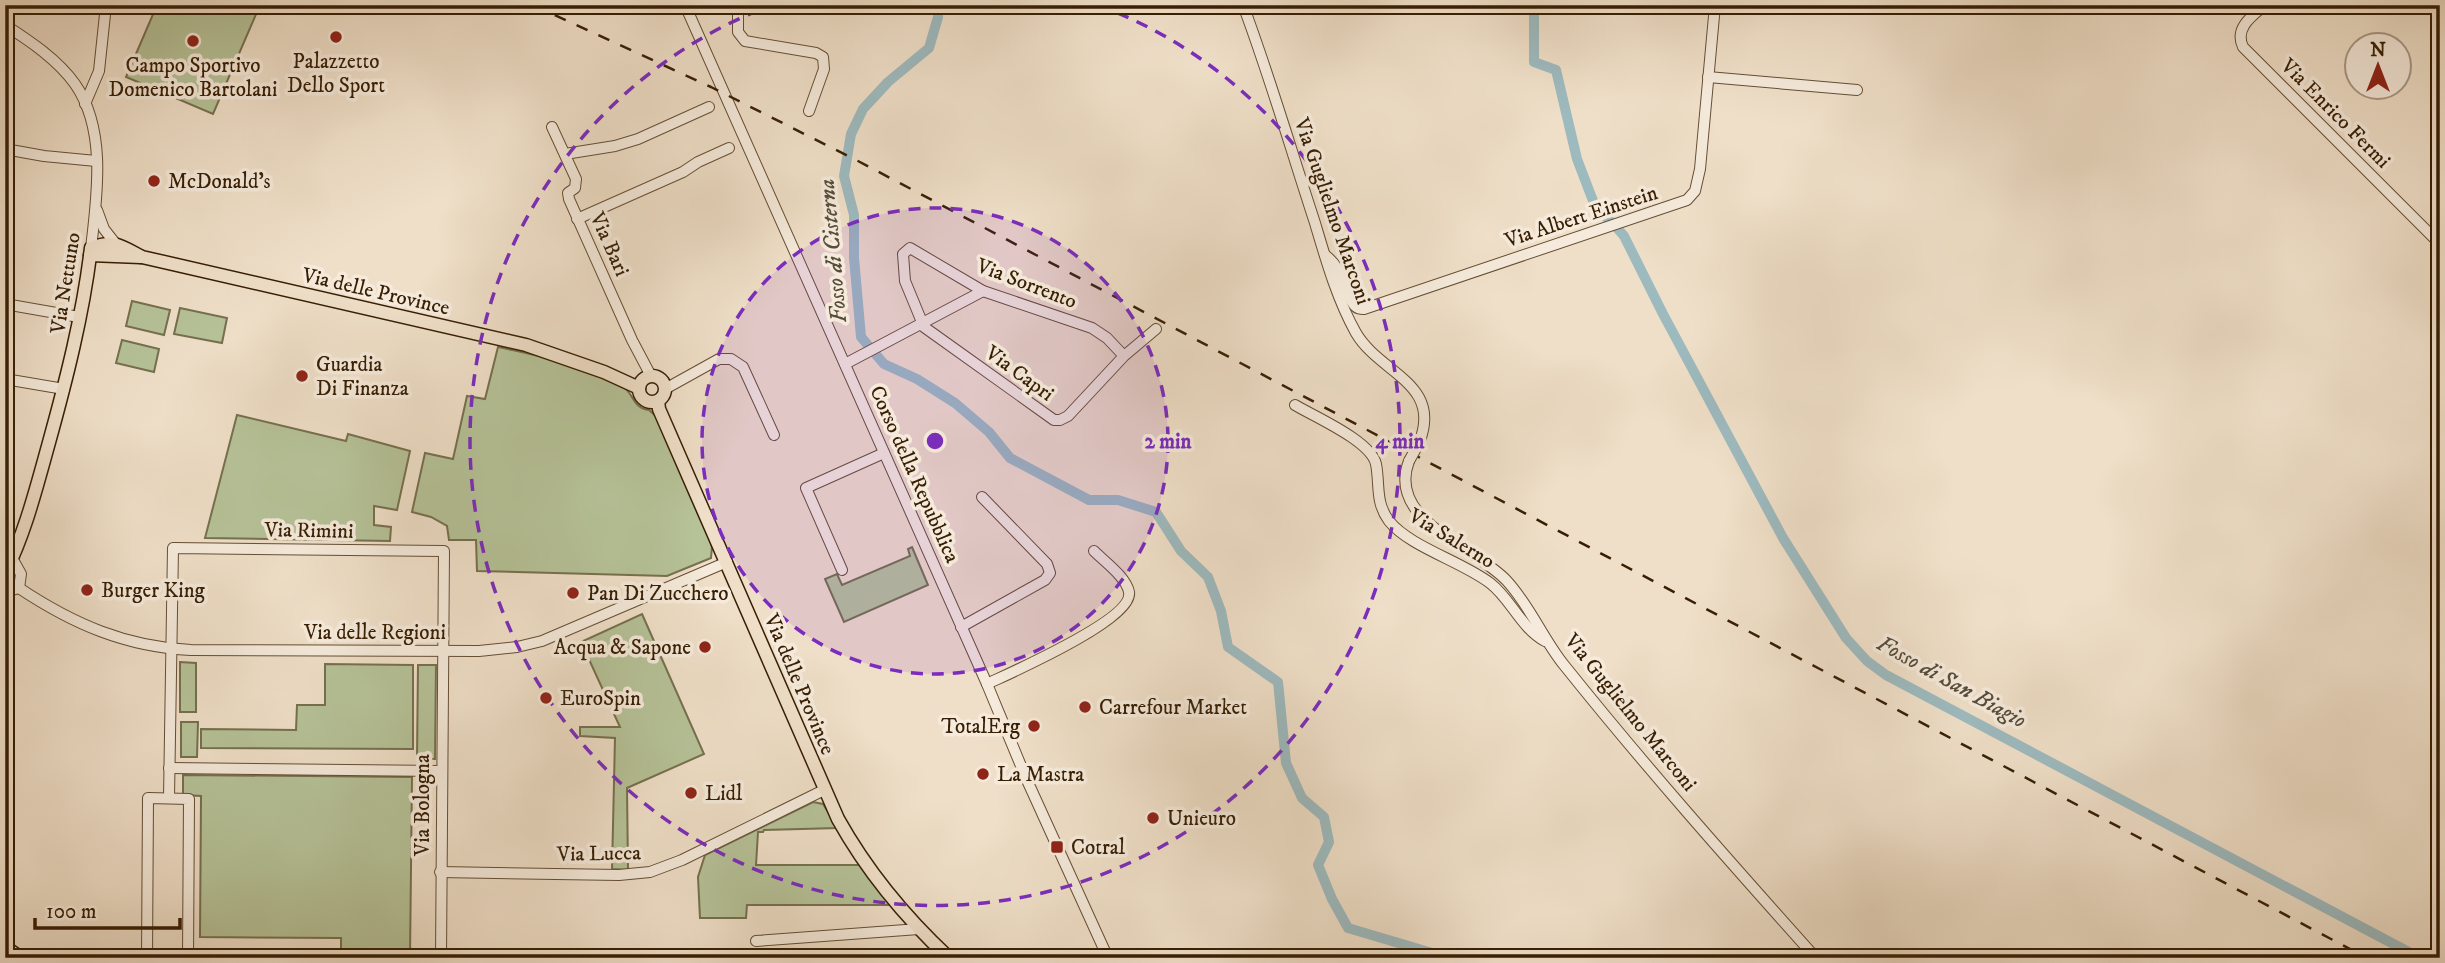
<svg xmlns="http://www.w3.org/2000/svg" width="2445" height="963" font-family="'IM FELL DW Pica',serif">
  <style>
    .green { fill: #b6c298; stroke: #76704e; stroke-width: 2 }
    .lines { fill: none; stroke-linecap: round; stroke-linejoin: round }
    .canal { stroke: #9dbabf; stroke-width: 10 }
    .minor-casing { stroke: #654e34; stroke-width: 12 }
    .major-casing { stroke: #371e03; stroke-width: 15 }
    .minor { stroke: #f5eadb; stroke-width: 10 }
    .major { stroke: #efdfc8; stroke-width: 12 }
    .rail { stroke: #371e03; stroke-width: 2.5; stroke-dasharray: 12 12; stroke-linecap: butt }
    .minor-bridge-casing { stroke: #654e34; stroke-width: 12; stroke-linecap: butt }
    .minor-bridge { stroke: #f5eadb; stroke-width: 10 }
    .ring { fill: none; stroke: #7b2cbf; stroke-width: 3.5; stroke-dasharray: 12 9 }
    .poi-dot { fill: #8f2418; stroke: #f5eadb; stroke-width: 2.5 }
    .labels { text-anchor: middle; stroke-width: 7; stroke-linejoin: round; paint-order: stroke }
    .poi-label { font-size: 21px; fill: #371e03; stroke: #f5eadb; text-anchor: start }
    .street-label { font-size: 21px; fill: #371e03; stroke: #f5eadb }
    .water-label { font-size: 23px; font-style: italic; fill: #564d3b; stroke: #f5eadb }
    .centre { fill: #7b2cbf; stroke: #f5eadb; stroke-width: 3.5 }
    .ring-label { font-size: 21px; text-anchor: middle; font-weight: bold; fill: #7b2cbf; stroke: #f5eadb; stroke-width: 7; stroke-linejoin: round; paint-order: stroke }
  </style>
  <rect width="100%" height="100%" fill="#efdfc8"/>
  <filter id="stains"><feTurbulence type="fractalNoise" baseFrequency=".00286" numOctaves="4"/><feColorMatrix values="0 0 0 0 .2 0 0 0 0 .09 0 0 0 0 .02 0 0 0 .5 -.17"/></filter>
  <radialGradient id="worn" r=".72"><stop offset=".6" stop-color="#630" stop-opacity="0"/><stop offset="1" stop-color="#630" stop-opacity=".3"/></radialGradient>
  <g class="green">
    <polygon points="157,5 260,5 213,114 126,77"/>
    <polygon points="132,301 170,310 164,335 126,326"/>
    <polygon points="180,308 227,318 222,343 174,334"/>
    <polygon points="122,340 159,349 154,372 116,363"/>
    <path d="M498 347C539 356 585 364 622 386 634 393 633 409 649 410L658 418 710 537 712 547 711 558 667 576 477 571 476 540H449L447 526 431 517 412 512 425 453 453 459 467 396 485 399Z"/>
    <polygon points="237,415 346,441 348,434 410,451 397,510 374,506 374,525 391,527 390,541 205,538"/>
    <polygon points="912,547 928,585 844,622 825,579 837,574 842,585 910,556 908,549"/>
    <polygon points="642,614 704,754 627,788 628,870 612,869 615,738 580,736 580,727 620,727 581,642"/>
    <polygon points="180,662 196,663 196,712 180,712"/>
    <polygon points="325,664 413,665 413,749 201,748 201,729 296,730 297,705 325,705"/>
    <polygon points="418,665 436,665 435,759 417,759"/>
    <polygon points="181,722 198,722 197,757 181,757"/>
    <polygon points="183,775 412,777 410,958 341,958 341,938 200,937 201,796 183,795"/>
    <polygon points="813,802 823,804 838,828 764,830 763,832 758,832 756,865 860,865 890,905 747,905 746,918 700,918 698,877 705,855"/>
  </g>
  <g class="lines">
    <g class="canal">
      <polyline points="938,5 938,17 929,48 888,82 863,109 851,134 844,176 854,215 854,258 861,337 884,364 917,379 955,403 989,432 1010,458 1089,500 1118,500 1156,512 1181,551 1208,577 1221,611 1228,647 1278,682 1286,763 1302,798 1324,817 1329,842 1318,865 1332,899 1348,928 1449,958"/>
      <polyline points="1534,5 1534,62 1556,70 1577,159 1595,206 1610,221"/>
      <polyline points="1617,228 1624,236 1663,314 1783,538 1846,638 1867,661 1886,675 2420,958"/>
    </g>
    <g class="minor-casing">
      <g id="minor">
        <polyline points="685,5 987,684 1026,778 1108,958"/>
        <path d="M1243 5C1270 77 1291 150 1315 223 1326 260 1337 299 1356 333 1380 374 1443 383 1419 443"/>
        <path d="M2265 5C2252 16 2234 28 2243 47L2440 244"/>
        <polyline points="738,6 738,32 745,41 816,53 823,57 824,69 809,111"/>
        <polyline points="686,8 777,5"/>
        <path d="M5 25C30 41 58 60 75 84 107 130 97 196 91 248"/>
        <polyline points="1708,77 1857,90"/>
        <polyline points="85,104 99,71 106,5"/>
        <polyline points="552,127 576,179 575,188 568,193 569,199 632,340 651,376"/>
        <polyline points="5,149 44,156 96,161"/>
        <polyline points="565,154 615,146 638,139 709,107"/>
        <polyline points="97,210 104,229 115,243"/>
        <polyline points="577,219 683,172 698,162 729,148"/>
        <path d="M1325 255C1345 270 1341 288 1354 305 1358 310 1359 308 1364 309L1687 200 1695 191 1700 169 1715 5"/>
        <polyline points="5,304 79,317"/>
        <polyline points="1124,356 1107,338 1092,328 983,291 910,248 903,254 905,281 924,327 1054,420 1060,420 1068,416 1124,356 1156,329"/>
        <polyline points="845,364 983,291"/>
        <polyline points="5,379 64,389"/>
        <polyline points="665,389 719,359 731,359 743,367 774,435"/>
        <path d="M1295 405C1315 417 1371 441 1376 464 1380 485 1375 502 1389 521 1410 547 1461 561 1490 583 1511 599 1521 628 1545 641"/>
        <path d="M1409 461C1386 521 1475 546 1507 581 1530 606 1543 639 1564 665 1644 765 1730 862 1816 958"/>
        <polyline points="842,570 806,488 884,453"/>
        <path d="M19 588C73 624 126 647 191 650L479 651 517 647 542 641 727 562"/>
        <polyline points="5,592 19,588 21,574 12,558"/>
        <polyline points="961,627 1045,580 1050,573 1047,564 982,497"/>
        <path d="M987 684C1010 673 1134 619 1129 592 1126 577 1105 562 1094 551"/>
        <polyline points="169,768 441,771"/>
        <polyline points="169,798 173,548 444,551 441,958"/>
        <polyline points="440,872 619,875 650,872 682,860 824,790"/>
        <polyline points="756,941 919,929"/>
        <polyline points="147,958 148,798 189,799 188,958"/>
      </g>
    </g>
    <g class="major-casing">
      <g id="major">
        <polyline points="90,255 141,257"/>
        <circle cx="652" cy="389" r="13"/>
        <path d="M658 401 659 409 838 819C867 871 905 917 949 958"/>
        <path d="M5 573C25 533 36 489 48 446 66 381 83 315 91 248 114 239 121 246 142 257L526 345 604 372 639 388"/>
        <polyline points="5,947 21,958"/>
      </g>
    </g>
    <use href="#minor" class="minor"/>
    <use href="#major" class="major"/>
    <polyline class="rail" points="533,5 711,87 858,161 2367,958"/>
    <g class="minor-bridge-casing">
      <polyline id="minor-bridge" points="1409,461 1419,443"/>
    </g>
    <use href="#minor-bridge" class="minor-bridge"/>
  </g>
  <circle cx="935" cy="441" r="233" fill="#7b2cbf" fill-opacity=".12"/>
  <g class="ring">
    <circle cx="935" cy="441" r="233"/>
    <path d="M1098 5A465 465 0 1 1 772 5"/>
  </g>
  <g class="poi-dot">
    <circle cx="336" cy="37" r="7"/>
    <circle cx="193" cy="41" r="7"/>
    <circle cx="154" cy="181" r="7"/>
    <circle cx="302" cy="376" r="7"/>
    <circle cx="87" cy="590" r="7"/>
    <circle cx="573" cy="593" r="7"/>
    <circle cx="705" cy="647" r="7"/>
    <circle cx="546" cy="698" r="7"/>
    <circle cx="1085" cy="707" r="7"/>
    <circle cx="1034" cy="726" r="7"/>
    <circle cx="983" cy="774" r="7"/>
    <circle cx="691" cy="793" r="7"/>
    <circle cx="1153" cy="818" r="7"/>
    <rect x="1050" y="840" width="14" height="14" rx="3.5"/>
  </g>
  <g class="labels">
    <g class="poi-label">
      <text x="336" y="68" text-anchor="middle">Palazzetto<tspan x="336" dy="24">Dello Sport</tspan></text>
      <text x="193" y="72" text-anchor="middle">Campo Sportivo<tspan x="193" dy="24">Domenico Bartolani</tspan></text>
      <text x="168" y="188">McDonald's</text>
      <text x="316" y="371">Guardia<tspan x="316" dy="24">Di Finanza</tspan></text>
      <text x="101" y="597">Burger King</text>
      <text x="587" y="600">Pan Di Zucchero</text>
      <text x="691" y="654" text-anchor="end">Acqua &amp; Sapone</text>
      <text x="560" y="705">EuroSpin</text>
      <text x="1099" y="714">Carrefour Market</text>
      <text x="1020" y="733" text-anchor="end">TotalErg</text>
      <text x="997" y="781">La Mastra</text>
      <text x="705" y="800">Lidl</text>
      <text x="1167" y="825">Unieuro</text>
      <text x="1071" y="854">Cotral</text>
    </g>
    <g class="street-label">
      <text transform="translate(2336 113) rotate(45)" y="7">Via Enrico Fermi</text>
      <text transform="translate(1333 211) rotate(71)" y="7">Via Guglielmo Marconi</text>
      <text transform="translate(1581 216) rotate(-18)" y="7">Via Albert Einstein</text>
      <text transform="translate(610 244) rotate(66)" y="7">Via Bari</text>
      <text transform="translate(65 283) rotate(-81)" y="7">Via Nettuno</text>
      <text transform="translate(1027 283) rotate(21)" y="7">Via Sorrento</text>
      <text transform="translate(376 291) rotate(13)" y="7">Via delle Province</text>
      <text transform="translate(1020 373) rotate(36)" y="7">Via Capri</text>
      <text transform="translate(915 474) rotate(66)" y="7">Corso della Repubblica</text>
      <text transform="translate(309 530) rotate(1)" y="7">Via Rimini</text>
      <text transform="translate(1452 538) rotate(31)" y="7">Via Salerno</text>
      <text x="375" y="639">Via delle Regioni</text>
      <text transform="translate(800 684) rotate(67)" y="7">Via delle Province</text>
      <text transform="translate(1631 712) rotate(51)" y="7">Via Guglielmo Marconi</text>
      <text transform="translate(422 805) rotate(-90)" y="7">Via Bologna</text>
      <text transform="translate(599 853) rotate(-1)" y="7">Via Lucca</text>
    </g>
    <g class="water-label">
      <text transform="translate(832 251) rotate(-95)" y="8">Fosso di Cisterna</text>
      <text transform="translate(1952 681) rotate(29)" y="8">Fosso di San Biagio</text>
    </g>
  </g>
  <circle cx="935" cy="441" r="10" class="centre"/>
  <g class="ring-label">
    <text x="1168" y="448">2 min</text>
    <text x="1400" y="448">4 min</text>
  </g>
  <rect width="2445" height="963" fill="none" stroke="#efdfc8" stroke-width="28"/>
  <rect x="7" y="7" width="2431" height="949" fill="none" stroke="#371e03" stroke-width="3.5"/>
  <rect x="14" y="14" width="2417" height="935" fill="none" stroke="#371e03" stroke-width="2"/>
  <g transform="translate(2378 66)"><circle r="33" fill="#f5eadb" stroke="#a99885" stroke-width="2"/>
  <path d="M0-5L12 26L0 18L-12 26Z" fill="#8f2418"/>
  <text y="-10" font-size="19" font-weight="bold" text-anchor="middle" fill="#371e03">N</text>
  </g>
  <path d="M35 918v10h145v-10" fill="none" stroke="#371e03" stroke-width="3.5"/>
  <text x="46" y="918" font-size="21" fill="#371e03" stroke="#f5eadb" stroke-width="5" paint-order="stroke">100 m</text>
  <rect width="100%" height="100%" filter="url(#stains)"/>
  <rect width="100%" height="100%" fill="url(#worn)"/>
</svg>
